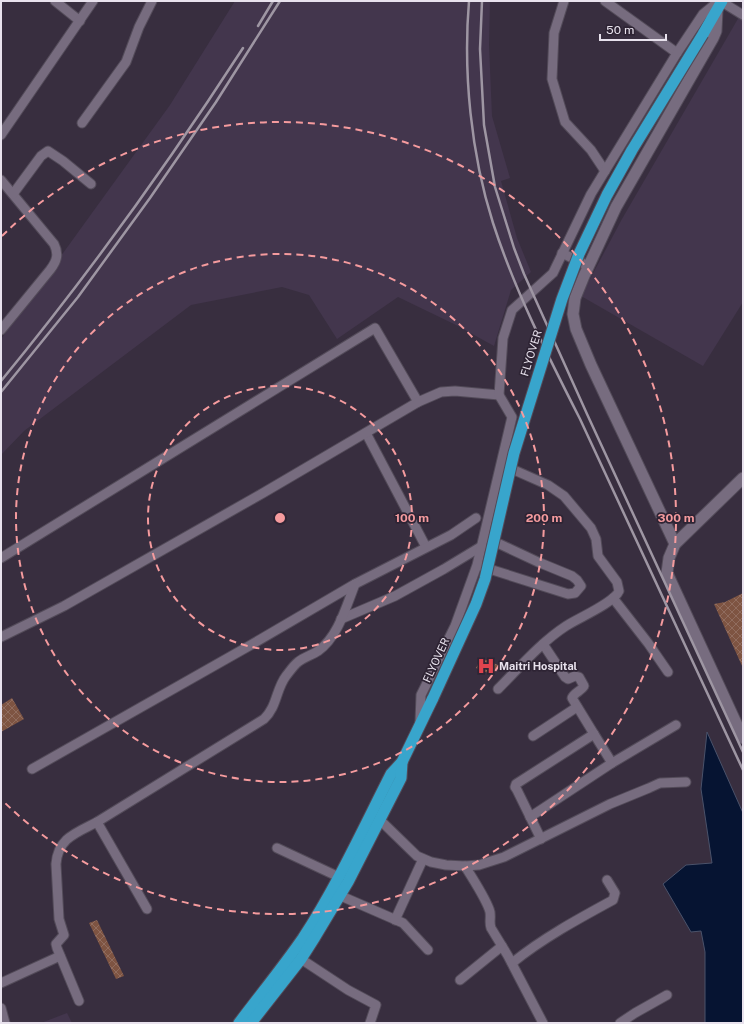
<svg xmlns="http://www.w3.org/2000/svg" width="744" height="1024" font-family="'Public Sans',sans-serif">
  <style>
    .built { fill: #43364d }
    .water { fill: #061432; stroke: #4a526a }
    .building { fill: url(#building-cross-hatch) }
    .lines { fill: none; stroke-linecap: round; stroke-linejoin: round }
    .minor-casing { stroke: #534b59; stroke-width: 11 }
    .tertiary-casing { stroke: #534b59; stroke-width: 13 }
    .trunk-casing { stroke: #534b59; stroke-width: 13 }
    .minor { stroke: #776c7f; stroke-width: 9 }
    .tertiary { stroke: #776c7f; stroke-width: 11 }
    .trunk { stroke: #38a5cc; stroke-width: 11 }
    .rail { stroke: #9e96a3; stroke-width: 2.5 }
    .trunk-bridge-casing { stroke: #534b59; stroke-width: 13; stroke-linecap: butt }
    .trunk-bridge { stroke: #38a5cc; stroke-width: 11 }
    .ring { fill: none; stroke: #f59b9e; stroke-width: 2; stroke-dasharray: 7 5 }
    .labels { text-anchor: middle; stroke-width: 3.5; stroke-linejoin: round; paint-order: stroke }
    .street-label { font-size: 11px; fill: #e8e2ed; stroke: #2e2434 }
    .poi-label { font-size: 11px; font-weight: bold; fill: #e8e2ed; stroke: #2e2434; text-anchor: start }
    .centre { fill: #f59b9e; stroke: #2e2434; stroke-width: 2 }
    .ring-label { font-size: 12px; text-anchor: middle; font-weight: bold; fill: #f59b9e; stroke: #2e2434; stroke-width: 3.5; stroke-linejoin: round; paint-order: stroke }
  </style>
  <defs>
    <pattern id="building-cross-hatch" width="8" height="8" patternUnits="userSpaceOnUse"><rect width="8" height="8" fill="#7e5442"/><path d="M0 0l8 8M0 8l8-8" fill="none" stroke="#906c5e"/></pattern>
  </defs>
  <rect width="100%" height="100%" fill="#382e3f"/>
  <g class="built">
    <polygon points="235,1 490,1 489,45 492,116 510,178 501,181 517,238 531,272 511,290 494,346 456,325 398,297 337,339 309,295 282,287 191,305 24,431 1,455 1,339 170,105"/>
    <polygon points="739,17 743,19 743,302 703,366 581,296 622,219"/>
    <polygon points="67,1013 72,1023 41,1023"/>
  </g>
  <polygon class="water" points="707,732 743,813 743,1023 705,1023 705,952 701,931 691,932 663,884 686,865 712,863 701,789"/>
  <g class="building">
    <polygon points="743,593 743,668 714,604 725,602"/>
    <polygon points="481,658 498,665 493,675 476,668"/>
    <polygon points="12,698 24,719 1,732 1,705"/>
    <polygon points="97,920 124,976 116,979 89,923"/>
  </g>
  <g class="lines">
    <g class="minor-casing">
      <g id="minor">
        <polyline points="55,1 80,21"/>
        <polyline points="564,1 554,33 552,79 565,122 591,150 605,171"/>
        <polyline points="605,1 677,53"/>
        <polyline points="82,123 126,62 139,27 152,1"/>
        <polyline points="1,135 93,1"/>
        <path d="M1 180 54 244C59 254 57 261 50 270L1 330"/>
        <polyline points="13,194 41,156 48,151 63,161 91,184"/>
        <polyline points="562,253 588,266"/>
        <polyline points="366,433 426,547"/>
        <polyline points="1,558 375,328 418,402"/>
        <polyline points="483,567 568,594 575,593 581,586 577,580 572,576 538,562 489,539"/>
        <polyline points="613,598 648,643 668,672"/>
        <polyline points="341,619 395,596 444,569 482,546"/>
        <polyline points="1,637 64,606 263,493 418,402 441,392 455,391 499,395"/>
        <path d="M543 644 565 677 568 679 575 676 579 677 584 686C581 691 574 693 572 698L594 734"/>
        <path d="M498 689C519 668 540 643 566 626 578 618 614 603 619 591L617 582 598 556 596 539 591 528 564 496 548 485 505 466"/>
        <polyline points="420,722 421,695 455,626 477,565 512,417 499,395 503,338 512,310 553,273 591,194 677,53 703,14 714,5 722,2 743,15"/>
        <polyline points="533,736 577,707"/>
        <polyline points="32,769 249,646 355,584 451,535 476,518"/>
        <polyline points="530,817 612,763 676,725"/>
        <polyline points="380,820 417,856 431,862 446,865 465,866 479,865 504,857 610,804 649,788 660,783 686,782"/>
        <polyline points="97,822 147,909"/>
        <polyline points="541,839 517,790 515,787 516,784 594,734 612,763"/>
        <polyline points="277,848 339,877"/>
        <path d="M465 866C472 878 487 900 490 912 491 918 489 923 491 928L508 956 543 1023"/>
        <polyline points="341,896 403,923 428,950"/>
        <polyline points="395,920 423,859"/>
        <polyline points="301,959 348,990 376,1005 370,1023"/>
        <path d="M512 963C543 938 578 919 613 900L615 893 607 880"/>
        <polyline points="460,980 502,946"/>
        <polyline points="1,983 60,956"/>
        <path d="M79 1001 57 948 56 944 64 935 59 919 56 864C58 838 76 833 97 822L264 719C277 707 276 689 286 676 290 671 294 665 298 662 304 657 312 655 318 651 338 637 346 607 355 584"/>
        <polyline points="1,1008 5,1023"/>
        <polyline points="620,1023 635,1013 667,995"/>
      </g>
    </g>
    <g class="tertiary-casing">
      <g id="tertiary">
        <polyline points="743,478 675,544 669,558 667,573 743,738"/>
        <polyline points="675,544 591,365 576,329 573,314 575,298 584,276 616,207 713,38 716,31 717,10"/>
      </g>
    </g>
    <g class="trunk-casing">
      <g id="trunk">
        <polyline points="703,34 722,1"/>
        <path d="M239 1023C260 995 283 967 303 938 337 886 363 829 391 774L402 762 433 698"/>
        <polyline points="251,1023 301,959 315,937 348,882 401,778 402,762"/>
      </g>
    </g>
    <use href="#minor" class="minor"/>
    <use href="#tertiary" class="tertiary"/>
    <use href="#trunk" class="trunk"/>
    <g class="rail">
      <path d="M469 1C463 73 471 154 493 223 515 291 548 356 580 419L743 770"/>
      <polyline points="482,1 480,49 484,125 495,187 514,248 524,274 587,414 743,752"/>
      <polyline points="258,26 273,1"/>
      <path d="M1 381C89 274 168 164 243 48"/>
      <polyline points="1,392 78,297 150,198 216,102 280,1"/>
    </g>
    <g class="trunk-bridge-casing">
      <polyline id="trunk-bridge" points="433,698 476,604 485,579 514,453 562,299 579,254 607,195 632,150 703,34"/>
    </g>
    <use href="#trunk-bridge" class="trunk-bridge"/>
  </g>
  <g class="ring">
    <circle cx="280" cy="518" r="132"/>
    <circle cx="280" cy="518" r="264"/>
    <path d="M2 236A396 396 0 1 1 2 800"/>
  </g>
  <defs>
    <g id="hospital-bare" transform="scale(1.38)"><path d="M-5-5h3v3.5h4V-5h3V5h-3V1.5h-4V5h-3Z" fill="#e0444e" stroke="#2e2434" stroke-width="2.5" paint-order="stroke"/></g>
  </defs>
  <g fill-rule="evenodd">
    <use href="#hospital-bare" x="486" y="666"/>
  </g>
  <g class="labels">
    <g class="street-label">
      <text transform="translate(531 353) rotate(-73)" y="4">FLYOVER</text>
      <text transform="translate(436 660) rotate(-65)" y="4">FLYOVER</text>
    </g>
    <g class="poi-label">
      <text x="499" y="670">Maitri Hospital</text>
    </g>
  </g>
  <circle cx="280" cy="518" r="6" class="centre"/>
  <g class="ring-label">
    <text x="412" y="522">100 m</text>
    <text x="544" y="522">200 m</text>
    <text x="676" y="522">300 m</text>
  </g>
  <rect width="744" height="1024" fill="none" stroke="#e8e2ed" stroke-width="4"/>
  <path d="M600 34v6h66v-6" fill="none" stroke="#e8e2ed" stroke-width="2"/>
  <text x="606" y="34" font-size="12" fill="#e8e2ed" stroke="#2e2434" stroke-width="3" paint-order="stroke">50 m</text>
</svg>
